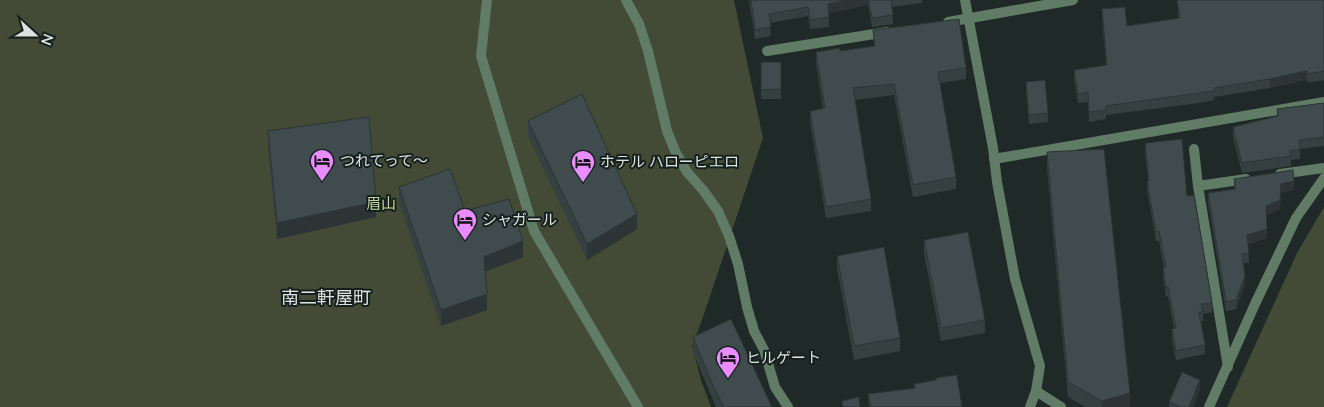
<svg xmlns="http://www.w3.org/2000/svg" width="1324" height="407" font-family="Lato,'Noto Sans JP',sans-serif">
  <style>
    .green { fill: #434a35 }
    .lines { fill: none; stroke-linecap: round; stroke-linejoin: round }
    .street { stroke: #607c66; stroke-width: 10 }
    .wall { fill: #364041 }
    .shaded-wall { fill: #2c3435 }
    .building { fill: #3f4b4c; stroke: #2c3435 }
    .labels { text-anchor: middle; stroke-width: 4; stroke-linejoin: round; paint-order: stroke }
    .poi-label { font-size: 15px; fill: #dbe2e0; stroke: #15201d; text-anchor: start }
    .park-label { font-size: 15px; fill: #c4d6a0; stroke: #15201d }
    .quarter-label { font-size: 18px; fill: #dbe2e0; stroke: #15201d }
  </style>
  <rect width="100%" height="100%" fill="#1f2927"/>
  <g class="green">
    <polygon points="0,0 734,0 763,138 702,320 692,346 701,380 711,407 0,407"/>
    <polygon points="1324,207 1324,407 1227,407 1297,253"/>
  </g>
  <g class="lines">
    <g class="street">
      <polyline points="487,0 481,56 534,231 638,407"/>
      <polyline points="626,0 639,24 648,51 667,131 676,153 687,172 703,190 718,211 729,236 738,264 747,307 754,331 764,350 775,387 788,407"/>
      <polyline points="965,0 993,148 997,182 1015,279 1040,366 1036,391 1030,407"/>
      <polyline points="948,22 1073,0"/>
      <polyline points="767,51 887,32"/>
      <polyline points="1194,149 1198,186"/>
      <polyline points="994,159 1324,102"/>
      <polyline points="1280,174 1324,168"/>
      <polyline points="1228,367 1198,186 1246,179"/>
      <polyline points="1036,391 1061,407"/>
      <polyline points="1209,407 1255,304 1296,218 1324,178"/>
    </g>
  </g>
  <g class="wall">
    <polygon points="749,0 922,0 922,3 892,7 893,24 872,27 868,5 829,13 829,27 810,29 808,16 770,23 771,36 755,39"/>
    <polygon points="1177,0 1324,0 1324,80 1308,83 1307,80 1270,88 1214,97 1214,100 1199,103 1106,115 1106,119 1089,122 1088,102 1078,103 1074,79 1074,70 1106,66 1102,18 1102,9 1127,26 1178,18"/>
    <polygon points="873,30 966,68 966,79 940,83 956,177 956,189 913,197 894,95 855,100 871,199 871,211 826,218 810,122 810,111 823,109 816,63 816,52 840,51 874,46"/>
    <rect x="761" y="62" width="20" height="37"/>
    <polygon points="1026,82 1048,113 1048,122 1029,124 1026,92"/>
    <polygon points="1324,103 1324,146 1300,149 1300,159 1291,160 1291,166 1242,173 1233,137 1233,127 1277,116 1277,109"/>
    <polygon points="528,121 637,229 587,260 528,136"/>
    <polygon points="268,131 376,217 277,239 268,146"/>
    <polygon points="1145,143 1187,196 1212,303 1212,312 1203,314 1203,321 1201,321 1205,345 1205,354 1176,360 1172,339 1172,329 1174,329 1168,296 1166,297 1163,277 1163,268 1164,268 1159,241 1156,241 1147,190 1148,181 1145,153"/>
    <polygon points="1047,152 1130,407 1085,407 1068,397 1047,168"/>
    <polygon points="1234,179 1294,190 1281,193 1280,209 1266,215 1267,238 1248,244 1249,263 1243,263 1245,285 1236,309 1226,311 1208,202 1208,193 1234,189"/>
    <polygon points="399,187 465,211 523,257 485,272 487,310 441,326 399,203"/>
    <polygon points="924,240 985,320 985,333 941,341 924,253"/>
    <polygon points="837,256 900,338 900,351 854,360 837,269"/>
    <polygon points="693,337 772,407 716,407 693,353"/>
    <polygon points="914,384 962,407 869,407 868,394 914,388"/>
    <polygon points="1200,389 1193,407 1169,407 1169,402"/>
  </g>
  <g class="shaded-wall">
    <polygon points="848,0 868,0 868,5 828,14 828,4"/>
    <polygon points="1307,71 1307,80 1270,88 1270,79"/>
    <polygon points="1294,181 1294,190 1281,193 1280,209 1266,216 1266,206 1281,184"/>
    <polygon points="376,202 376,217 277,239 277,223"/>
    <polygon points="637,214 637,229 587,260 587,244"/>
    <polygon points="1267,229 1267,238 1247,245 1247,235"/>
    <polygon points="523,241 523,257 484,272 484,257"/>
    <polygon points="1245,276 1245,285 1236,309 1236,300"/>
    <polygon points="487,294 487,310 441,326 441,310"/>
    <polygon points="1200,380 1200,389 1193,407 1189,407"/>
    <polygon points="1130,393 1130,407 1102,407 1102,401"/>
  </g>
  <g class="building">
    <polygon points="751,0 848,0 828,4 829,17 810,20 808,7 769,14 771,27 755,30"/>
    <polygon points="868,0 891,0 893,15 872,18"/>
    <polygon points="1177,0 1324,0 1324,71 1308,74 1307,71 1270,79 1214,88 1214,91 1199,93 1106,106 1106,110 1089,112 1088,92 1078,94 1074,70 1107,65 1102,9 1125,7 1127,26 1180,18"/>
    <polygon points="959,19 966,68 938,72 956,177 913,185 894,84 853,88 871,199 826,207 810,111 825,108 816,52 840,48 840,51 875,46 873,30"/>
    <polygon points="761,62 781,62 781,89 761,90"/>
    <polygon points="1045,80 1048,113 1029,115 1026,82"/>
    <polygon points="582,94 637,214 587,244 528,121"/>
    <polygon points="1324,103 1324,137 1299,140 1300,149 1290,151 1291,156 1242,163 1233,127 1278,116 1277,109"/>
    <polygon points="369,117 376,202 277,223 268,131"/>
    <polygon points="1182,139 1187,196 1194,195 1212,303 1201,304 1203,312 1199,312 1205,345 1176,351 1172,329 1176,328 1168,287 1166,287 1163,268 1166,267 1159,231 1156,232 1147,181 1149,181 1145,143"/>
    <polygon points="1104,149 1130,393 1102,401 1068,382 1047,152"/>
    <polygon points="450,169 465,211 509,199 523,241 484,257 487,294 441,310 399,187"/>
    <polygon points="1293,170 1294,181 1281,184 1280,200 1266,206 1267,229 1247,235 1249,253 1242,254 1245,276 1236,300 1226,302 1208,193 1236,189 1234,179"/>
    <polygon points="968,232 985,320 941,328 924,240"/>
    <polygon points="884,247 900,338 854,346 837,256"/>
    <polygon points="731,319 772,407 724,407 714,388 693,337"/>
    <polygon points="1182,372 1200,380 1189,407 1181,407 1169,402"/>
    <polygon points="957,375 962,407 871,407 868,394 915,388 914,384 936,380 936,378"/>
    <polygon points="859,397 860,407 843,407 842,401"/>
  </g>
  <defs>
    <g id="hotel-pin" transform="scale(1.25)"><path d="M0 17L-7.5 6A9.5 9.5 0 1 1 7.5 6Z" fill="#e98dfe" stroke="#15201d"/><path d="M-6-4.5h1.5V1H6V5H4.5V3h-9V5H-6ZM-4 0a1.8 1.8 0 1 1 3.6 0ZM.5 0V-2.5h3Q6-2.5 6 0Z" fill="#111"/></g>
  </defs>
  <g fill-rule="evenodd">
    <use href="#hotel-pin" x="322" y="161"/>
    <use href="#hotel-pin" x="583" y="162"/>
    <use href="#hotel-pin" x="465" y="220"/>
    <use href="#hotel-pin" x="728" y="358"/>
  </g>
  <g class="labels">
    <g class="poi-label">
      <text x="340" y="166">つれてって～</text>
      <text x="600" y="167">ホテル ハローピエロ</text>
      <text x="482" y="225">シャガール</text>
      <text x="746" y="363">ヒルゲート</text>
    </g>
    <g class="park-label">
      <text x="381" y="209">眉山</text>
    </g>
    <g class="quarter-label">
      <text x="326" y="304">南二軒屋町</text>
    </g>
  </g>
  <g transform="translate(35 35) rotate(111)" stroke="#15201d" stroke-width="4" paint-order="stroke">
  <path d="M0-4L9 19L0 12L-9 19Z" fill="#dbe2e0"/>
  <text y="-8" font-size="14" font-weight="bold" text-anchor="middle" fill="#dbe2e0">N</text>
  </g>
</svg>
